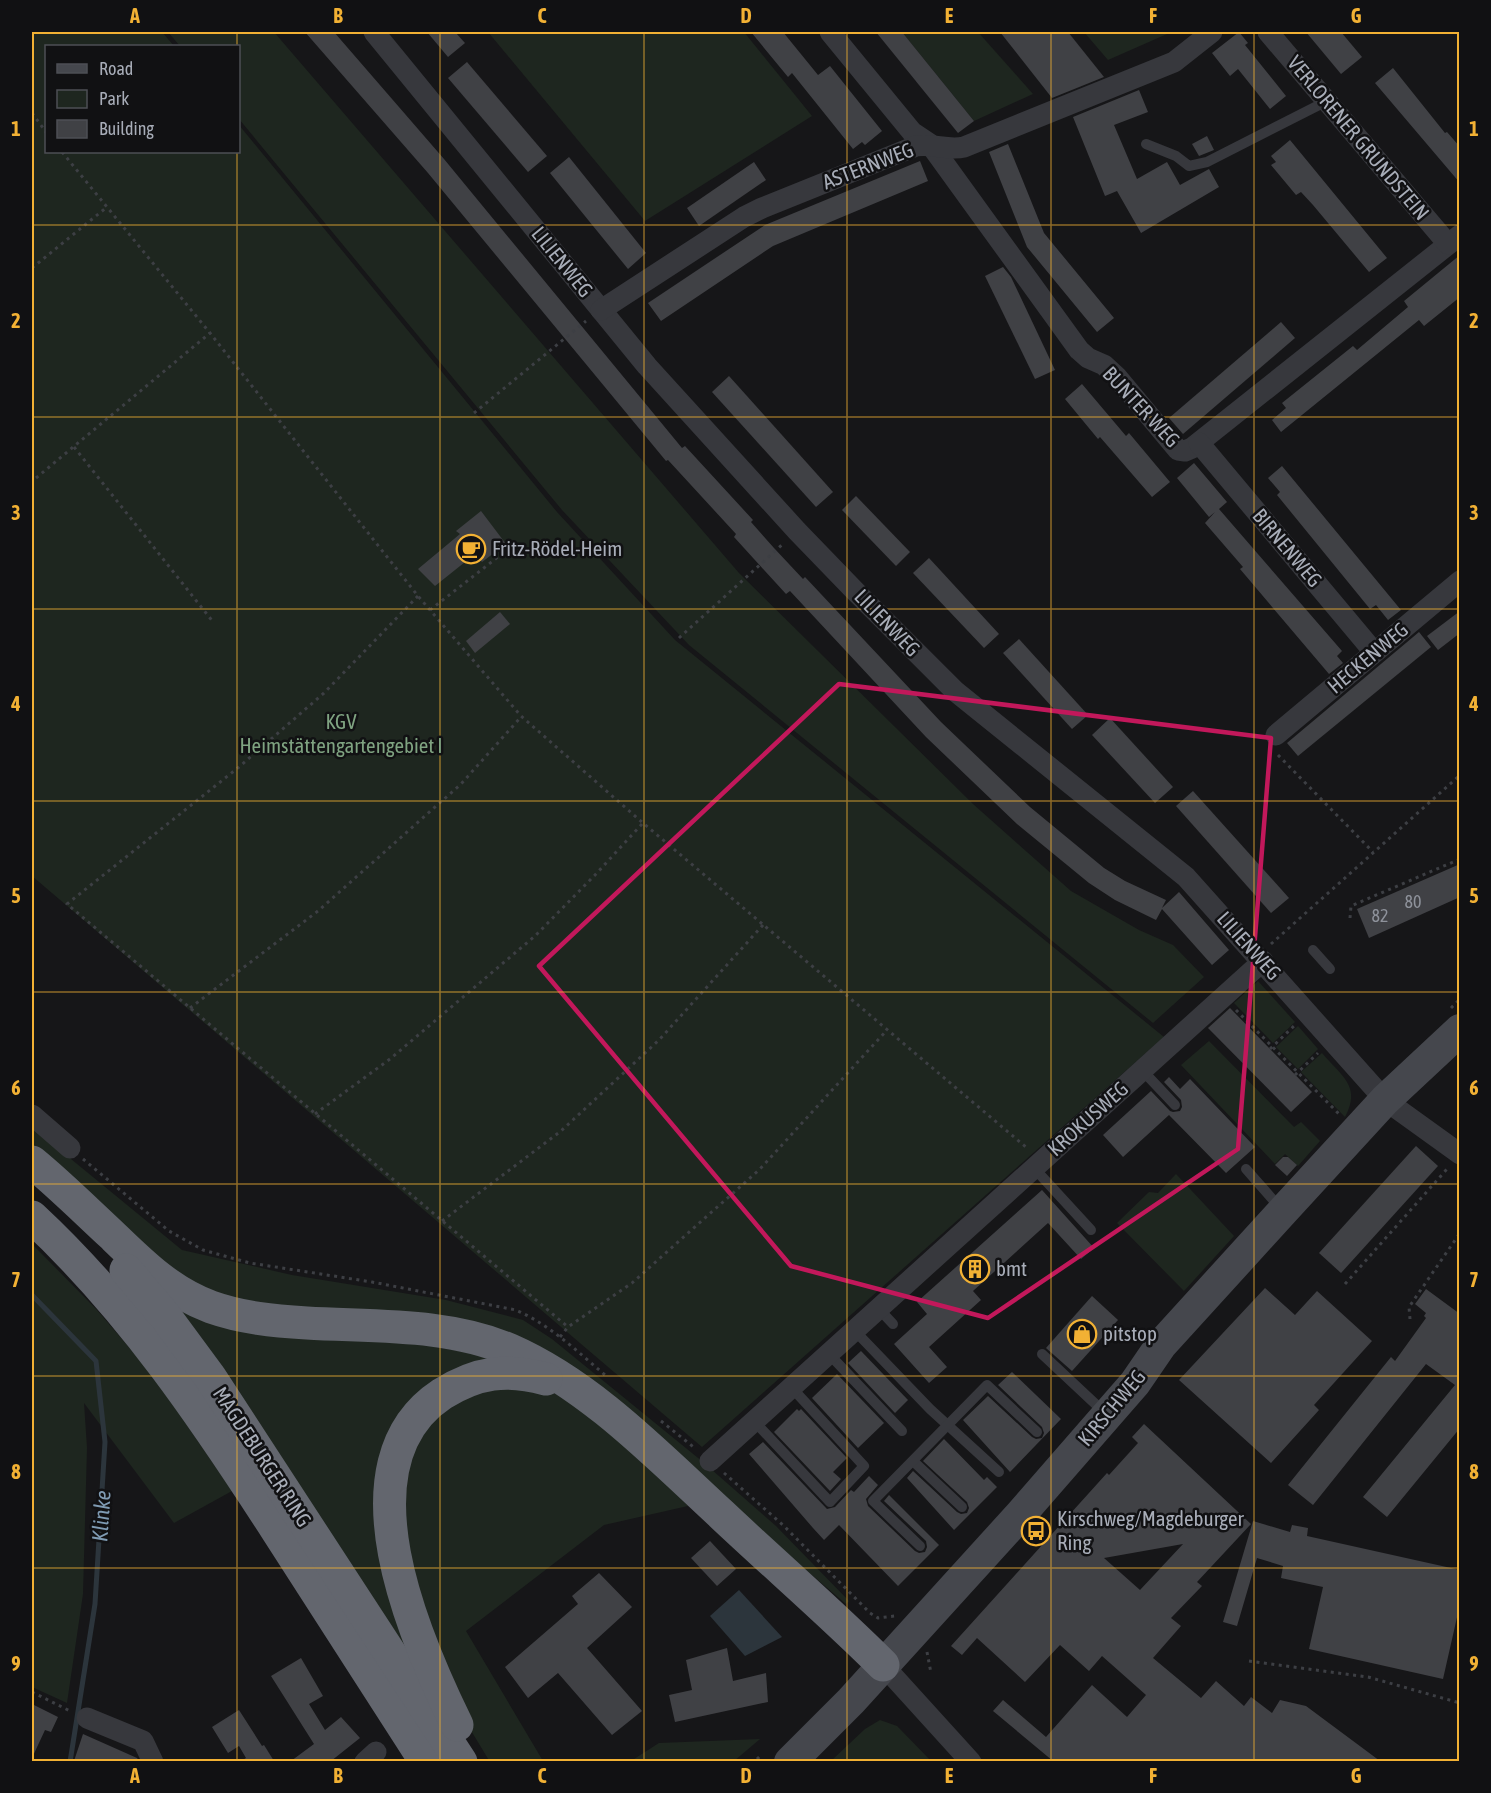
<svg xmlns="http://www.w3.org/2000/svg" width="1491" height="1793" font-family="'Asap Condensed',sans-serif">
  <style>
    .green { fill: #1e261f }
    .water { fill: #2c353c }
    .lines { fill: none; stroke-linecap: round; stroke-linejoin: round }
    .stream { stroke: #2c353c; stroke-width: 5 }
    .building { fill: #404145; fill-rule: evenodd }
    .path { stroke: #3d3f44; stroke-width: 3; stroke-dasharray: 3 4.5; stroke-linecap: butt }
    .lane { stroke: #37383d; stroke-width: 10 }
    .street { stroke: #37383d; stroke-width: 21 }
    .secondary { stroke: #45474d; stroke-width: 32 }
    .highway { stroke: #63666e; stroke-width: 33 }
    .marked { fill: none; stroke: #c2185b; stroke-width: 4.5; stroke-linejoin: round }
    .grid { fill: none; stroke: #f2b134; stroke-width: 1.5; stroke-opacity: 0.55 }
    .labels { text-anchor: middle; stroke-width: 5; stroke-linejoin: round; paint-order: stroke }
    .number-label { font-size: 18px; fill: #8e929b }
    .street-label { font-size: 21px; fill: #a8adb8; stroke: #111113 }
    .poi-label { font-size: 21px; fill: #a8adb8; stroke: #111113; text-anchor: start }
    .park-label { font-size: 21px; fill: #7fa381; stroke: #111113 }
    .water-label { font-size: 22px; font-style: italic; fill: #7f9bb3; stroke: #111113 }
    .neatline { fill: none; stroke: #f2b134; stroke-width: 2 }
    .grid-label { font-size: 20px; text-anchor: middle; font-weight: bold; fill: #f2b134 }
  </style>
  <rect width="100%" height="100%" fill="#161618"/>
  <g class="green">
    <polygon points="32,32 162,32 174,46 46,46 46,152 238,152 239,125 557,512 675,640 1164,1037 702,1447 32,876"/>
    <polygon points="168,32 274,32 739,573 973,804 1071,891 1139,930 1173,945 1204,977 1153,1023 689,645 562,510 239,119 238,46 180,46"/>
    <polygon points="488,32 744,32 812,116 645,221"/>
    <polygon points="902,32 978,32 1033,94 974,121"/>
    <polygon points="1084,32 1165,32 1167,34 1108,60"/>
    <polygon points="1258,981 1295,1022 1273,1043 1234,1003"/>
    <polygon points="1298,1026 1318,1049 1298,1069 1276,1047"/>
    <polygon points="1209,1041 1294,1127 1301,1122 1320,1141 1298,1166 1285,1154 1275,1164 1181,1065"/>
    <path d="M1322 1053C1341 1076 1362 1086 1345 1117L1301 1072Z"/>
    <polygon points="32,1127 182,1250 292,1275 446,1300 523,1320 552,1339 703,1462 776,1526 849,1601 846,1604 651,1438 553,1363 209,1295 170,1272 32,1155"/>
    <polygon points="1176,1174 1234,1236 1184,1291 1117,1223 1149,1192 1158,1193"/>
    <polygon points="32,1244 97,1310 152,1374 232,1491 174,1523 84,1403 87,1448 83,1594 67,1703 32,1687"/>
    <polygon points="165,1297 370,1336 507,1359 390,1445 436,1697"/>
    <polygon points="485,1387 554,1393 576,1403 654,1470 688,1506 604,1525 466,1631 543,1761 490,1762 464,1719 411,1572 401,1484 426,1421"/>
    <polygon points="880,1720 897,1726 931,1761 831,1761 865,1729"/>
    <polygon points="760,1739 734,1761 631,1761 659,1743"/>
  </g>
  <polygon class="water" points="739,1590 782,1637 745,1656 710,1616"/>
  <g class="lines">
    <polyline class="stream" points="32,1295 96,1361 105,1442 95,1604 70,1762"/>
  </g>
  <g class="building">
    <polygon points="305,32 334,32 444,159 682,448 685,446 753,520 751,522 774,548 803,579 805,577 941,722 1030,807 1104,868 1125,881 1166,900 1162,908 1179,892 1229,950 1212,965 1162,909 1156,920 1115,900 1089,883 1017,824 926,737 790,591 786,594 734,537 736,534 668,460 666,461 428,173"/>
    <polygon points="427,32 455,32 465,43 448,57"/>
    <polygon points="751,32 783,32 818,75 830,66 882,131 865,145 862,142 853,149 792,73 788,77"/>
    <polygon points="876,32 902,32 974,121 958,133"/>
    <polygon points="1000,32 1068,32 1104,77 1052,98"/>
    <polygon points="1239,32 1248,43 1245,45 1286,96 1270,109 1238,69 1230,76 1212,53"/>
    <polygon points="1306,32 1341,32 1362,57 1341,74"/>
    <polygon points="467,62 547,156 528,172 448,78"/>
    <polygon points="1393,68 1445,133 1447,132 1460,147 1460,183 1375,83"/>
    <polygon points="1139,90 1148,112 1114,125 1137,179 1167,162 1180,185 1209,169 1219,187 1141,233 1117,191 1105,196 1073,117"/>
    <polygon points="1207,136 1214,150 1199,156 1192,144"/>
    <polygon points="1290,140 1387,258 1369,272 1313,205 1301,192 1296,195 1271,165 1276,162 1271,156"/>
    <polygon points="1008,144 1044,233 1114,318 1097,332 1027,247 989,152"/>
    <polygon points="569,157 646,253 628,269 550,173"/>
    <polygon points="920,161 928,181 773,246 661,321 648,303 765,225"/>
    <polygon points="754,162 766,180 699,226 687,208"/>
    <polygon points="1460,255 1460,297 1424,326 1419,320 1281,432 1272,420 1286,408 1282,403 1353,346 1357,350 1408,307 1404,301"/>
    <polygon points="1003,267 1011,277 1055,370 1035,379 985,276"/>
    <polygon points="1281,322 1295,338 1183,434 1169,418"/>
    <polygon points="729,376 833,492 816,507 712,392"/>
    <polygon points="1082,384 1126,436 1129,433 1170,482 1152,497 1100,437 1098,439 1065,399"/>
    <polygon points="1194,463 1227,502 1219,509 1342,651 1337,656 1343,663 1329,674 1240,569 1243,567 1205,523 1215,512 1209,517 1177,478"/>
    <polygon points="1282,466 1401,610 1388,620 1376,605 1370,609 1277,495 1280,492 1268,478"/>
    <polygon points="856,496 910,552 896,566 842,510"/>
    <polygon points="481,511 506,544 482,562 475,554 435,586 418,569 460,534 456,531"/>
    <polygon points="929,558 999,634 984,648 913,573"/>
    <polygon points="1460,611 1460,633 1438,650 1427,636"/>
    <polygon points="500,612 510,624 475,653 466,641"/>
    <polygon points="1419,632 1431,647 1298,756 1287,743"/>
    <polygon points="1019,639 1088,715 1072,729 1003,653"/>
    <polygon points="1110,718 1173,787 1155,803 1092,735"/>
    <polygon points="1193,791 1289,898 1271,913 1176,806"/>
    <polygon points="1460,864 1460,897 1369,938 1357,909"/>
    <polygon points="1230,1008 1312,1092 1291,1112 1208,1028"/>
    <polygon points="1169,1077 1180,1089 1190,1079 1255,1147 1226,1173 1169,1115 1123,1157 1103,1135 1151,1091 1170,1111 1173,1112 1180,1111 1182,1107 1181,1100 1164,1082"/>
    <polygon points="1416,1146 1438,1166 1341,1273 1319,1253"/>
    <polygon points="1283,1157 1288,1157 1297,1165 1287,1176 1275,1165"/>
    <polygon points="1042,1190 1094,1248 1081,1259 1048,1223 973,1291 981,1300 929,1347 947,1367 929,1383 894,1344 927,1314 917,1302"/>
    <polygon points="1265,1288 1295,1315 1317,1291 1372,1341 1314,1405 1319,1410 1271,1463 1179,1380"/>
    <polygon points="1426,1289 1460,1314 1460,1428 1387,1517 1363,1497 1455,1385 1426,1364 1313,1505 1288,1485 1391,1357 1395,1361 1426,1318 1424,1316 1426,1313 1415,1304"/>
    <polygon points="1092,1296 1118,1320 1072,1371 1046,1348"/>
    <polygon points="861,1351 908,1400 895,1413 848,1363"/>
    <polygon points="1012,1372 1061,1419 1010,1472 963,1420 988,1396 1032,1437 1036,1439 1042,1438 1044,1433 1042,1427 998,1385"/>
    <polygon points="837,1374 884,1423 858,1448 812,1398"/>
    <polygon points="797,1409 799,1411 801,1409 847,1458 833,1472 841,1479 830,1491 774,1432"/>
    <path d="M1144 1424 1251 1524 1197 1582 1202 1586 1171 1618 1181 1626 1153 1658 1201 1698 1216 1681 1244 1706 1251 1697 1272 1713 1280 1700 1306 1706 1380 1761H1053L993 1711 1003 1700 1046 1737 1092 1685 1127 1717 1146 1695 1102 1656 1089 1671 1060 1645 1025 1682 977 1638 962 1655 951 1646 1107 1473 1109 1475 1138 1443 1132 1437ZM1183 1544 1140 1590 1104 1558Z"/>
    <polygon points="944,1439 984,1480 987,1477 997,1487 954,1530 907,1478 913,1471 957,1512 961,1514 967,1513 969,1508 967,1502 923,1461"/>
    <polygon points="763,1442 827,1509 835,1507 851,1490 854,1492 869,1476 878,1485 866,1499 868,1506 915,1551 919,1553 925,1552 927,1547 926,1541 884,1501 889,1495 939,1545 898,1586 839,1525 824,1540 813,1528 749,1454"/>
    <polygon points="1253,1521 1290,1532 1292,1525 1308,1528 1307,1536 1460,1570 1460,1604 1443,1679 1309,1649 1323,1587 1281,1578 1283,1566 1257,1558 1237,1626 1223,1622"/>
    <polygon points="710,1541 736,1569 717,1586 691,1558"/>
    <polygon points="599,1573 632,1607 587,1648 642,1711 612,1735 558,1673 528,1698 505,1667 578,1604 572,1596"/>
    <polygon points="727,1648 733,1681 766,1673 768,1702 675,1722 669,1695 692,1690 686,1660"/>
    <polygon points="301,1658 323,1696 309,1704 325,1730 341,1717 360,1738 331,1761 291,1761 314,1744 271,1676"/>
    <polygon points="32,1704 58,1717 51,1732 45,1730 32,1758"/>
    <polygon points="239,1710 262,1746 264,1745 274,1761 241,1761 246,1758 239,1746 228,1753 212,1727"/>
    <polygon points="83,1734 137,1758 139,1761 74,1761"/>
  </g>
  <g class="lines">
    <g class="path">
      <polyline points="32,113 46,132"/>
      <polyline points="62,152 210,333 418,596 521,716 643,823 1027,1148"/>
      <polyline points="32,268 107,207"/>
      <polyline points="474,413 586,321"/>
      <polyline points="74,447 214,623"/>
      <polyline points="36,478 210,333"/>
      <polyline points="418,596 324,693 239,767 67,904 568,1327"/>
      <polyline points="430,610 512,546"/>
      <polyline points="679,638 784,543"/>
      <polyline points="1278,755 1373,852"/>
      <polyline points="1350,918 1351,906 1460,859"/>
      <polyline points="1271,944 1460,775"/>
      <polyline points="190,1008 318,911 461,784 521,717"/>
      <polyline points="1451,1008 1460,999"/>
      <polyline points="1236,1010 1339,1114"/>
      <polyline points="1270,1049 1295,1025"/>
      <polyline points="1295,1075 1318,1053"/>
      <polyline points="315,1114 390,1059 535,936 595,875 643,823"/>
      <path d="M83 1159 169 1231 203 1250 250 1263 372 1282 516 1310C550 1325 577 1351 605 1375"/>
      <polyline points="442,1221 561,1131 659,1040 763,925"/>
      <polyline points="1345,1284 1447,1169"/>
      <polyline points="1410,1319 1409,1307 1460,1233"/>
      <polyline points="560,1337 568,1327 632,1283 760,1169 887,1030"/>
      <polyline points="661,1421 696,1449"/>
      <polyline points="724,1473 784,1526 870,1613 878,1618 895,1616"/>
      <polyline points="927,1652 931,1673"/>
      <polyline points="1249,1661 1368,1677 1460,1703"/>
      <polyline points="32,1692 70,1711"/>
      <polyline points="757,1757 760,1760"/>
    </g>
    <g class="lane">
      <polyline points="1146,144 1176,156 1189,166 1207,162 1327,101"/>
      <polyline points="1313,950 1330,969"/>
      <polyline points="1142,1070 1175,1105"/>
      <polyline points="1034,1168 1091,1230"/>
      <polyline points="1246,1169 1281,1209"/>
      <polyline points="879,1309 893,1324"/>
      <polyline points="855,1331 930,1409 999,1472"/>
      <polyline points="829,1354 902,1431"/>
      <polyline points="1042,1354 1105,1413"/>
      <polyline points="755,1422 830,1502 864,1466 792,1388"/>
      <polyline points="913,1461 962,1507"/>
      <polyline points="920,1546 873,1501 987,1385 1037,1432"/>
    </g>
    <g class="street">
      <polyline points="374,32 647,366 797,531 855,591 955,691 1186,877 1385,1100 1460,1154"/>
      <polyline points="830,32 912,132 930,144 1079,350 1088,358 1104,365 1117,377 1178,450 1185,451 1192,448 1460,235"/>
      <polyline points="1268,32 1448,244"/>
      <path d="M601 310 744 217 762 208 916 146C933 143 948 151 964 147L1174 62 1212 32"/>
      <polyline points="1199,443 1374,652"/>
      <polyline points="1276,735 1460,581"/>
      <polyline points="32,1115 70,1148"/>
      <polyline points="710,1461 1263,961"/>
      <polyline points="883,1665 971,1762"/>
      <polyline points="87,1718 143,1741 153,1762"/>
      <polyline points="365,1762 376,1752"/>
    </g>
    <polyline class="secondary" points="790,1762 851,1701 1020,1515 1135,1383 1161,1345 1283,1211 1385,1100 1460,1030"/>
    <g class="highway">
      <path d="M32 1162C60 1185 85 1210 112 1235 142 1264 170 1292 211 1307 242 1318 274 1321 307 1323 374 1327 448 1323 510 1350 590 1385 658 1456 721 1514 775 1565 831 1613 883 1665"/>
      <path d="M32 1217C131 1309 205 1419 278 1532 327 1608 376 1685 426 1762"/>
      <polyline points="126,1270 165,1316 210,1377 461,1762"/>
      <path d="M457 1725C415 1639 337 1463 442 1394 477 1372 507 1368 546 1379"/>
    </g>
  </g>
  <path class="marked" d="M839 684 1271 738 1238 1149 988 1318 791 1266 539 966Z"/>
  <path class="grid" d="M237 32V46M440 32V1762M644 32V1762M847 32V1762M1051 32V1762M1254 32V1762M237 152V1762M32 225H1460M32 417H1460M32 609H1460M32 801H1460M32 992H1460M32 1184H1460M32 1376H1460M32 1568H1460"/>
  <defs>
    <g id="cafe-ring" transform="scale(1.5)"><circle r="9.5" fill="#111113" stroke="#f2b134" stroke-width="1.5"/><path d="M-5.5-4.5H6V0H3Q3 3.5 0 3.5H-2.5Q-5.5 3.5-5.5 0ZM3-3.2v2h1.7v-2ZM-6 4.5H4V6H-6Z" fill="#f2b134"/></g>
    <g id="building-ring" transform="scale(1.5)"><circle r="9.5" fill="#111113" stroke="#f2b134" stroke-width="1.5"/><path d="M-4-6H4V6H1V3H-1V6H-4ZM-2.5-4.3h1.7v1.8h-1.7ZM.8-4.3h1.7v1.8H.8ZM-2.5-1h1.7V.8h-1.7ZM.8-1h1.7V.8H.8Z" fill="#f2b134"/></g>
    <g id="shop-ring" transform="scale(1.5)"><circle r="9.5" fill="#111113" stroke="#f2b134" stroke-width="1.5"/><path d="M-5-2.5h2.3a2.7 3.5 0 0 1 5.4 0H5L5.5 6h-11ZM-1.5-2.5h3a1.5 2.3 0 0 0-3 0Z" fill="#f2b134"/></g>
    <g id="bus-ring" transform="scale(1.5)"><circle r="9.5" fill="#111113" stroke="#f2b134" stroke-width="1.5"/><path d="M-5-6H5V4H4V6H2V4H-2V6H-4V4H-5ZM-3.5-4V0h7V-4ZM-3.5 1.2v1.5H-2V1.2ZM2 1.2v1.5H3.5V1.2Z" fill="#f2b134"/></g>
  </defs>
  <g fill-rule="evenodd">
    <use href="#cafe-ring" x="471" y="549"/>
    <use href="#building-ring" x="975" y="1269"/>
    <use href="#shop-ring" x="1082" y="1334"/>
    <use href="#bus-ring" x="1036" y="1531"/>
  </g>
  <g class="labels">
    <g class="number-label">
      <text x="1413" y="908">80</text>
      <text x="1380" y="922">82</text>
    </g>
    <g class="street-label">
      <text transform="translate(1358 138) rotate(50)" y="7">VERLORENER GRUNDSTEIN</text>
      <text transform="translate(868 166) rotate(-21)" y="7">ASTERNWEG</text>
      <text transform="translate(562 262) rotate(51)" y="7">LILIENWEG</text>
      <text transform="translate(1141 407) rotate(47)" y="7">BUNTER WEG</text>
      <text transform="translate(1287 548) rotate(50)" y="7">BIRNENWEG</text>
      <text transform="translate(887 623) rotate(46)" y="7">LILIENWEG</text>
      <text transform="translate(1368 658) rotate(-40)" y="7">HECKENWEG</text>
      <text transform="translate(1249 946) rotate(48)" y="7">LILIENWEG</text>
      <text transform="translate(1088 1119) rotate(-42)" y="7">KROKUSWEG</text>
      <text transform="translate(1112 1408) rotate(-50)" y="7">KIRSCHWEG</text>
      <text transform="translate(262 1457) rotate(57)" y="7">MAGDEBURGER RING</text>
    </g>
    <g class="poi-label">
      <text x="492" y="556">Fritz-Rödel-Heim</text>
      <text x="996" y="1276">bmt</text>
      <text x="1103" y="1341">pitstop</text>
      <text x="1057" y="1526">Kirschweg/Magdeburger<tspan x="1057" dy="24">Ring</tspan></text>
    </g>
    <g class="park-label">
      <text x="341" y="729">KGV<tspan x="341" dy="24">Heimstättengartengebiet I</tspan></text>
    </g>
    <g class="water-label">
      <text transform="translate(101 1516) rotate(-86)" y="8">Klinke</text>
    </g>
  </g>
  <rect width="1491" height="1793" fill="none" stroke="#111113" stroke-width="66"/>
  <rect x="45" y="45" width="195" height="108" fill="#111113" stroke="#4d4f55" stroke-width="1.5"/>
  <rect x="57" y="64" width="30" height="9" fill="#45474d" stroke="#4d4f55" stroke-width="1.5"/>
  <text x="99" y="75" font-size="18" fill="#a8adb8">Road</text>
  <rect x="57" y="90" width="30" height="18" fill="#1e261f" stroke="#4d4f55" stroke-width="1.5"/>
  <text x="99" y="105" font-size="18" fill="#a8adb8">Park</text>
  <rect x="57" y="120" width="30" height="18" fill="#404145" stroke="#4d4f55" stroke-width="1.5"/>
  <text x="99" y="135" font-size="18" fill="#a8adb8">Building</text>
  <rect x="33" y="33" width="1425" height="1727" class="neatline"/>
  <g class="grid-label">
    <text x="135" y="23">A</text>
    <text x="338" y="23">B</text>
    <text x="542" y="23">C</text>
    <text x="746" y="23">D</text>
    <text x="949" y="23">E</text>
    <text x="1153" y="23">F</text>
    <text x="1356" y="23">G</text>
    <text x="16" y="136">1</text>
    <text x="1474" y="136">1</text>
    <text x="16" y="328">2</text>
    <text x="1474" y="328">2</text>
    <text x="16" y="520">3</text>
    <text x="1474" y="520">3</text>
    <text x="16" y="711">4</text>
    <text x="1474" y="711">4</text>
    <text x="16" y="903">5</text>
    <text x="1474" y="903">5</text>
    <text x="16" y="1095">6</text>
    <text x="1474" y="1095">6</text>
    <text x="16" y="1287">7</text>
    <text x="1474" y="1287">7</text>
    <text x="16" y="1479">8</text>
    <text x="1474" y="1479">8</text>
    <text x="16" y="1671">9</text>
    <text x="1474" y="1671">9</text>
    <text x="135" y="1783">A</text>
    <text x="338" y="1783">B</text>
    <text x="542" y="1783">C</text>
    <text x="746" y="1783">D</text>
    <text x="949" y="1783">E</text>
    <text x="1153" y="1783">F</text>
    <text x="1356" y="1783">G</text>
  </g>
</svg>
